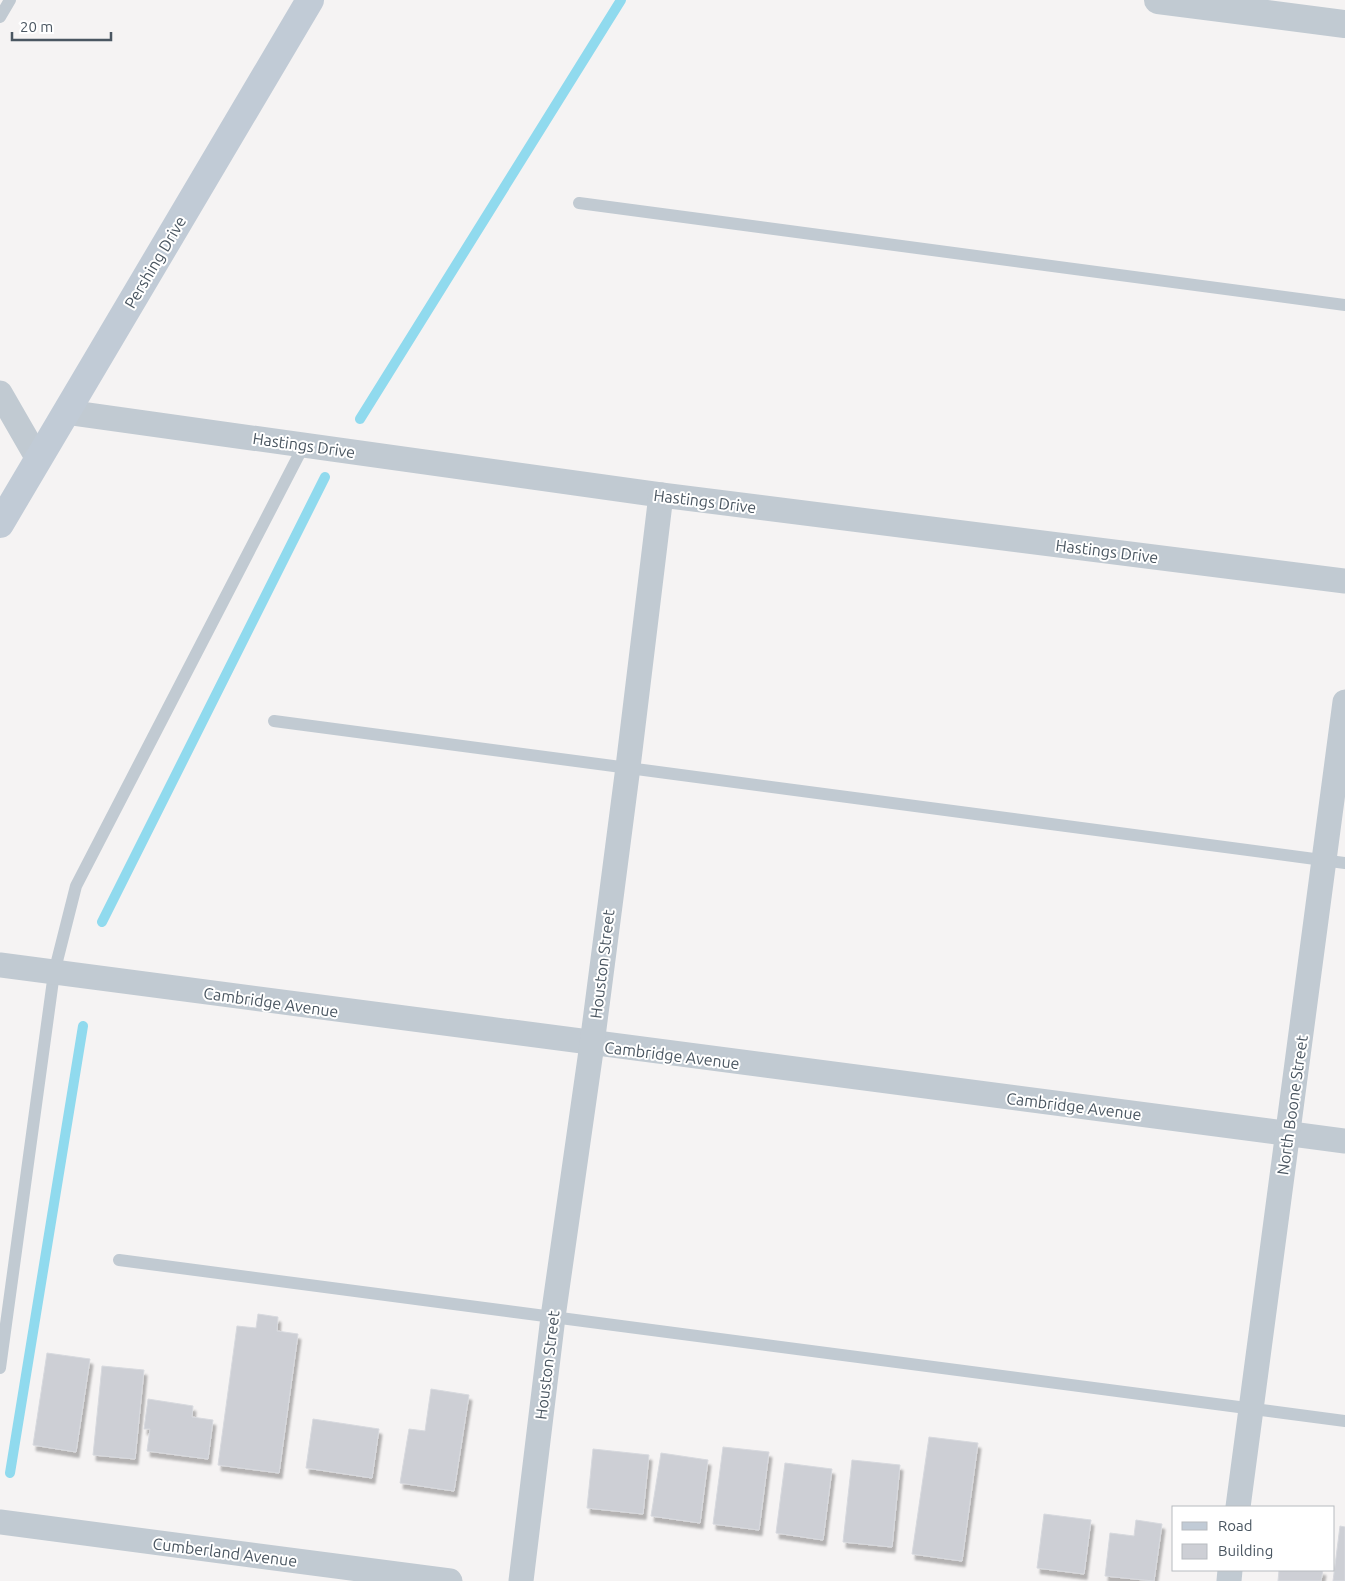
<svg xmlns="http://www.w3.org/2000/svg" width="1345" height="1581" font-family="Ubuntu,sans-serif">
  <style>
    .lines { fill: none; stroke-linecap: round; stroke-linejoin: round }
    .stream { stroke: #90daee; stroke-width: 10 }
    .building { fill: #cdcfd5; stroke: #d7d9de; filter: url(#shadow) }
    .service { stroke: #c1cad2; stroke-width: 12 }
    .minor { stroke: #c1cad2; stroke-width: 25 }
    .tertiary { stroke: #c1cad2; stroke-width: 28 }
    .secondary { stroke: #c1cbd6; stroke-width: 28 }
    .labels { text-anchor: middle; stroke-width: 4; stroke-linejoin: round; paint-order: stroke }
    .street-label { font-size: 16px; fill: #4a5661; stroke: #fff }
  </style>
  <defs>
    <filter id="shadow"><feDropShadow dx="3" dy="5.5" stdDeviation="1" flood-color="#0004"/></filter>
  </defs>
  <rect width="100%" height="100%" fill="#f5f3f3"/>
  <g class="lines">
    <g class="stream">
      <polyline points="360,419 621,0"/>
      <polyline points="102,922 325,477"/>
      <polyline points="10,1473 83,1026"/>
    </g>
  </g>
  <g class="building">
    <polygon points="258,1314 278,1317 277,1331 298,1334 279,1473 218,1465 237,1326 256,1328"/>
    <polygon points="47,1353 90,1359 76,1452 33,1445"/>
    <polygon points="102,1366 144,1370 135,1459 93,1455"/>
    <polygon points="431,1389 469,1395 454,1491 400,1483 409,1429 425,1431"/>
    <polygon points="148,1399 193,1406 192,1417 213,1420 208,1459 147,1451 150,1429 144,1429"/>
    <polygon points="313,1419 379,1429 372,1478 306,1468"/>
    <polygon points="929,1437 978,1443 962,1561 912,1554"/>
    <polygon points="723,1447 769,1452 759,1530 713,1524"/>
    <polygon points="593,1449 649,1455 643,1514 587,1508"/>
    <polygon points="661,1453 708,1460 700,1523 651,1516"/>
    <polygon points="852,1460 900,1465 892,1547 843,1542"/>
    <polygon points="785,1463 832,1469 823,1540 776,1533"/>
    <polygon points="1044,1514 1091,1520 1084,1574 1037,1568"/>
    <polygon points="1136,1520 1162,1524 1154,1581 1105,1576 1110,1533 1134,1536"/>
    <polygon points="1340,1526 1345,1527 1345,1581 1333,1581"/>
    <polygon points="1279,1570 1323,1570 1321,1581 1278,1581"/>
  </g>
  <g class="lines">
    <g class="service">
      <polyline points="0,17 10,0"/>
      <polyline points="579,203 1345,305"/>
      <polyline points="274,721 1345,863"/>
      <polyline points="119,1260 1345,1421"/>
      <polyline points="0,1368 54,973 76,886 304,445"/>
    </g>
    <g class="minor">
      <polyline points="0,393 38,459"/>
      <polyline points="66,412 661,495 1345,581"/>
      <polyline points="0,965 1345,1141"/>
      <polyline points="1238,1507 1345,702"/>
      <polyline points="0,1522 450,1581"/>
      <polyline points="521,1581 553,1317 592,1044 628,767 661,495"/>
      <polyline points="1229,1581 1230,1570"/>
    </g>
    <polyline class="tertiary" points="1158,0 1345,24"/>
    <polyline class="secondary" points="0,524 310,0"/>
  </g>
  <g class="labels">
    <g class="street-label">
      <text transform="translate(155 262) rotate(-59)" y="6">Pershing Drive</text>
      <text transform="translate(304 445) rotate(8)" y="6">Hastings Drive</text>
      <text transform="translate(705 501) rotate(7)" y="6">Hastings Drive</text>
      <text transform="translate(1107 551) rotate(7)" y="6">Hastings Drive</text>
      <text transform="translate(602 964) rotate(-83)" y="6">Houston Street</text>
      <text transform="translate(271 1002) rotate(8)" y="6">Cambridge Avenue</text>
      <text transform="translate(672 1055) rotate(7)" y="6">Cambridge Avenue</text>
      <text transform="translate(1292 1105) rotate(-82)" y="6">North Boone Street</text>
      <text transform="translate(1074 1106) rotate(7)" y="6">Cambridge Avenue</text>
      <text transform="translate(547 1365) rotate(-83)" y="6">Houston Street</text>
      <text transform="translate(225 1552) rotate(7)" y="6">Cumberland Avenue</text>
    </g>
  </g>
  <rect x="1172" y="1506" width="162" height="65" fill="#ffffff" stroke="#b7bbc0"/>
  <rect x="1182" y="1522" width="25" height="8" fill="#c1cbd6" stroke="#b7bbc0"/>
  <text x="1218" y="1531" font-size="15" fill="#4a5661">Road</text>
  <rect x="1182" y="1544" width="25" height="15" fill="#cdcfd5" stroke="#b7bbc0"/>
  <text x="1218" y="1556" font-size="15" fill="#4a5661">Building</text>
  <path d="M12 32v8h99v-8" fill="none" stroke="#4a5661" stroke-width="2.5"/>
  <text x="20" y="32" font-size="15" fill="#4a5661" stroke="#ffffff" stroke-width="4" paint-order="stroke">20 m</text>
</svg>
